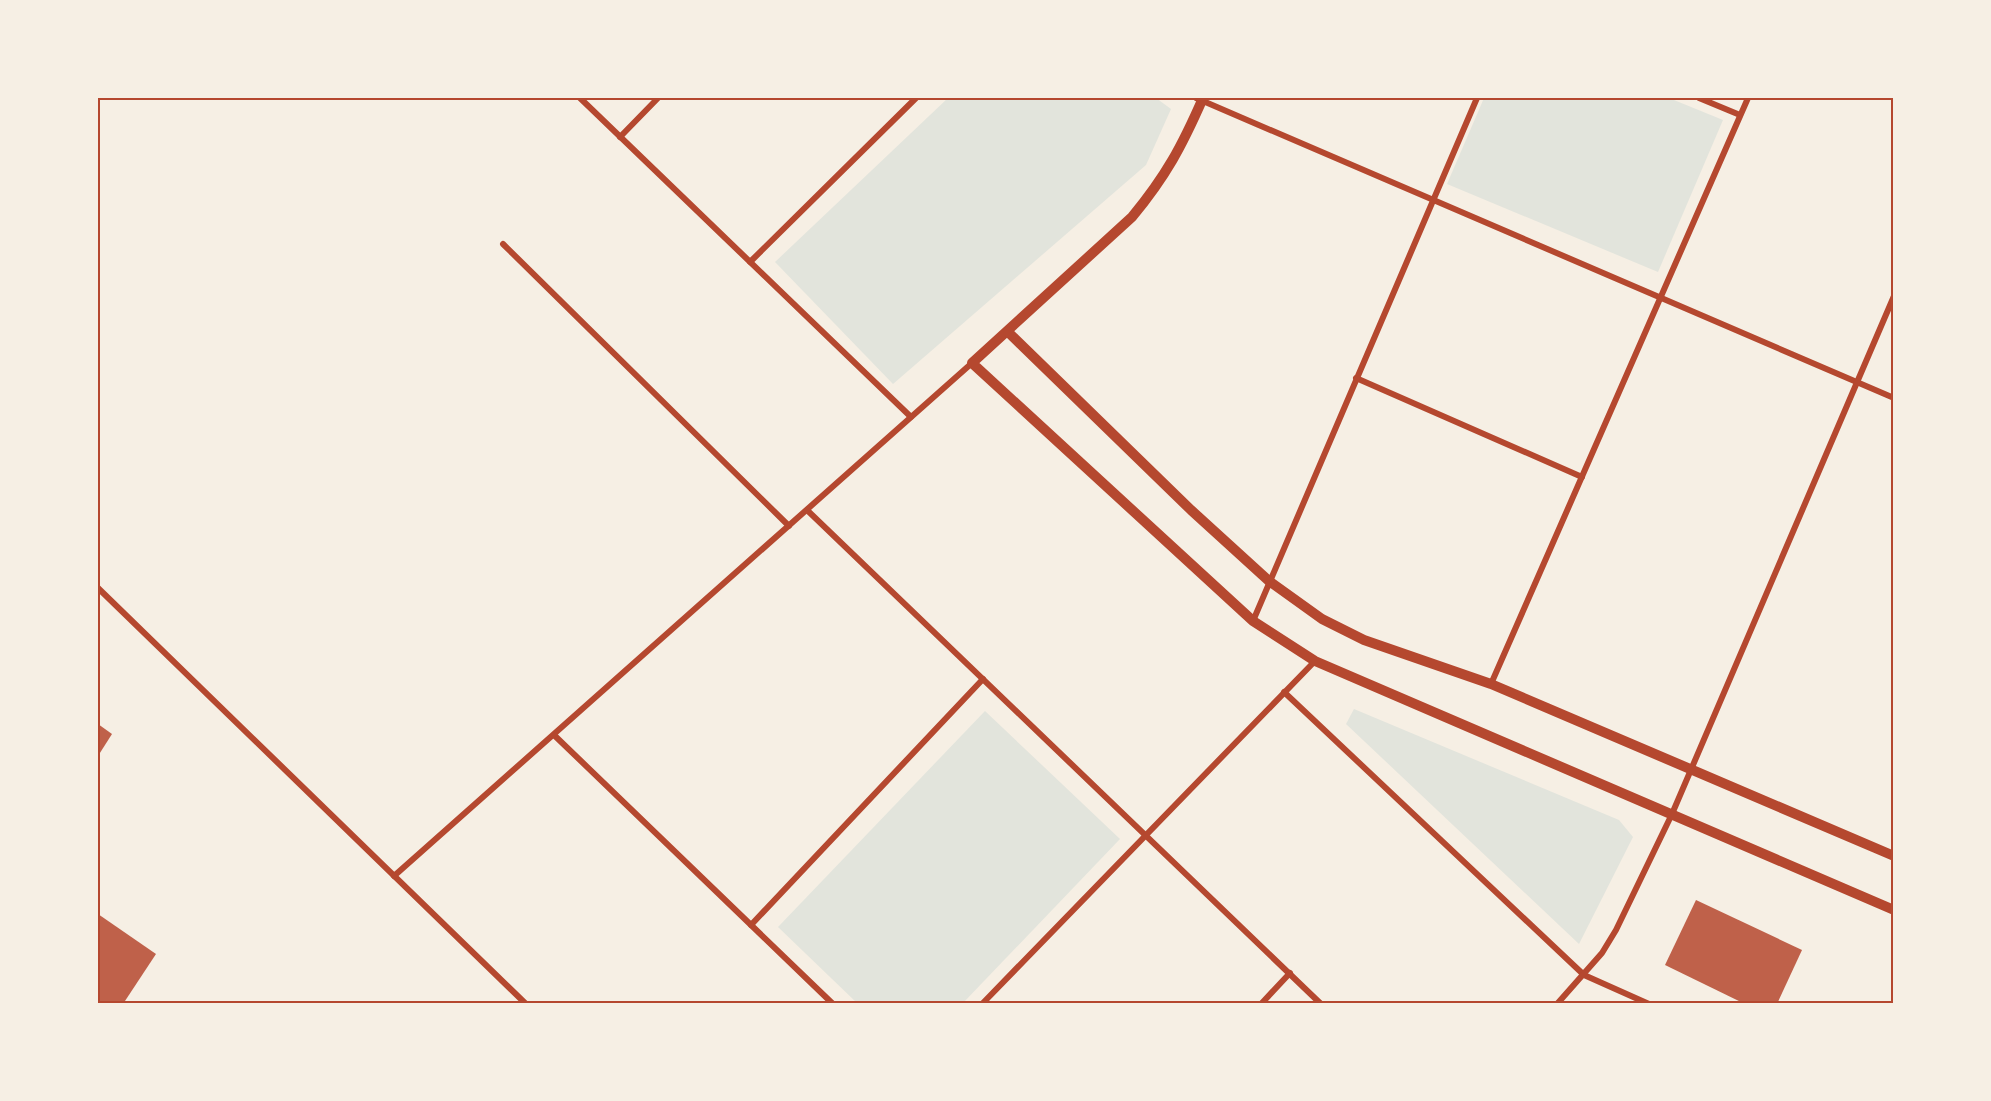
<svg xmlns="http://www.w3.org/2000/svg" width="1991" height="1101" font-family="'Public Sans',sans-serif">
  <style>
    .green { fill: #e2e4dc }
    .building { fill: #bf614a }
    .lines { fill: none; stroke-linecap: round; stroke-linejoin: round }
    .minor { stroke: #b5482f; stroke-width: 6 }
    .tertiary { stroke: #b5482f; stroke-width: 10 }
    .neatline { fill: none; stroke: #b5482f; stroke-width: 2 }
  </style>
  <rect width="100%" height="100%" fill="#f6efe4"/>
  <g class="green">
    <polygon points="948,98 1156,98 1171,109 1146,165 893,384 775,262"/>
    <polygon points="1484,98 1669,98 1723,120 1658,272 1447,184"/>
    <polygon points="1354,709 1619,820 1633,837 1579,944 1346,724"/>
    <polygon points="985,711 1120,839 963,1003 857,1003 778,927"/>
  </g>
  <g class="building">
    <polygon points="98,724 112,734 98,756"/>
    <polygon points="1696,900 1802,950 1777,1004 1745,1004 1665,965"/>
    <polygon points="98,914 156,954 123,1004 98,1004"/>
  </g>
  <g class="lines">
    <g class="minor">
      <polyline points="580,98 911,417"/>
      <polyline points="1196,98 1894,398"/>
      <polyline points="1699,98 1740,115"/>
      <polyline points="620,137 658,98"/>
      <polyline points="503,244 789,526"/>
      <polyline points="750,262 916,98"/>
      <polyline points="1356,378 1582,477"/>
      <polyline points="807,510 1321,1004"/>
      <polyline points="98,588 526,1004"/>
      <polyline points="1253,621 1477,98"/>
      <polyline points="1491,684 1748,98"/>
      <polyline points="1284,692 1584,975 1649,1004"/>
      <polyline points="554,735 833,1004"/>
      <polyline points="394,876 972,363"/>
      <polyline points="751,925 983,679"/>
      <polyline points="982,1004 1315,661"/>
      <polyline points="1261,1004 1290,973"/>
      <polyline points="1557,1004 1602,953 1616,930 1672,814 1894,296"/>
    </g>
    <g class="tertiary">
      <path d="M1203 98C1182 146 1166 176 1132 217L972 363 1253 621 1315 661 1894 910"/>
      <polyline points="1008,332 1191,510 1269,581 1322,619 1364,640 1491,684 1894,856"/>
    </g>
  </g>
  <rect width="1991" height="1101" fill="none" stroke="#f6efe4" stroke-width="198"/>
  <rect x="99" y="99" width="1793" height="903" class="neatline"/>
</svg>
